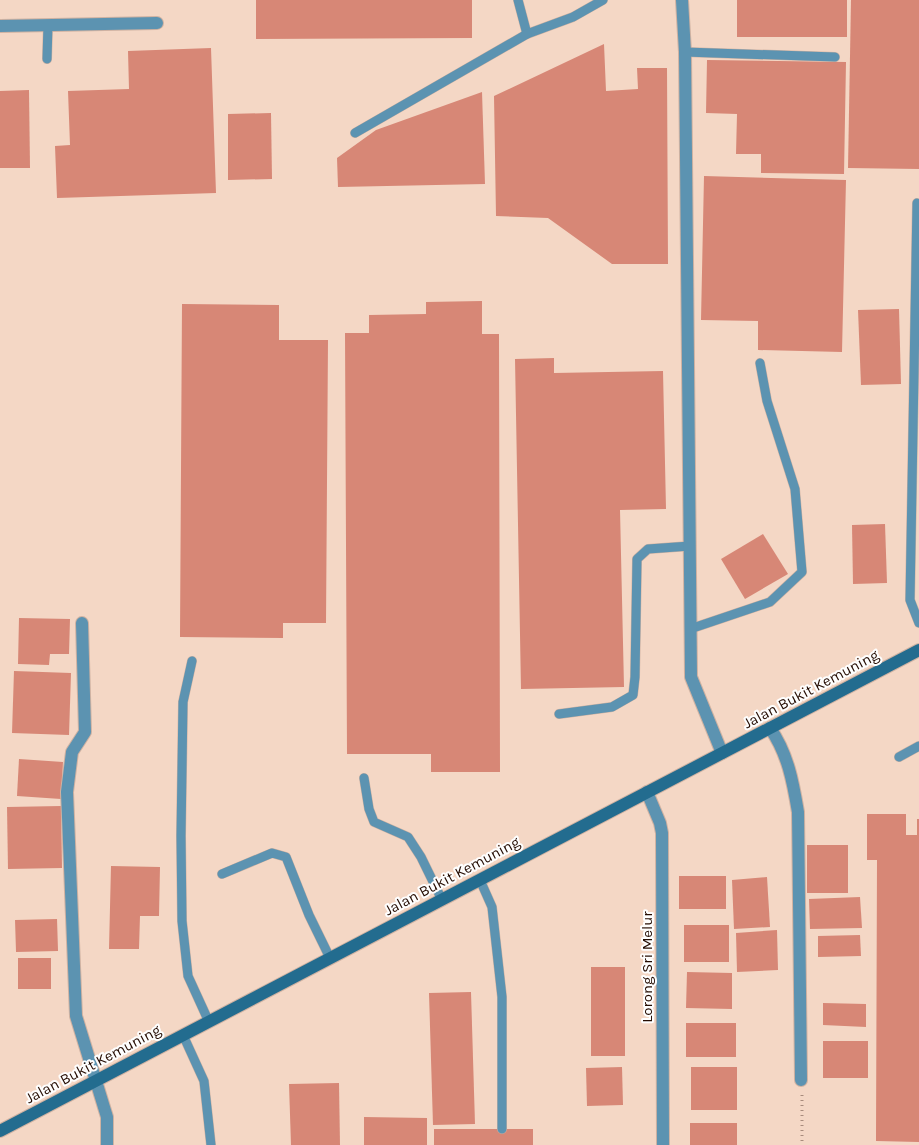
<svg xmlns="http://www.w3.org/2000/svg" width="919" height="1145" font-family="Karla,sans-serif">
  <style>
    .building { fill: #d78776 }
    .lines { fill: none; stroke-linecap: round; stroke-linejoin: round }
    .service-casing { stroke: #cfb2a2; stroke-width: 10 }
    .minor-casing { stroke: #cfb2a2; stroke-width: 14 }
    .secondary-casing { stroke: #cfb2a2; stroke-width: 14 }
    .path { stroke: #a78b7c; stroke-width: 3; stroke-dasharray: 1 4; stroke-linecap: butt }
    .service { stroke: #5c93b1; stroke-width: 9 }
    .minor { stroke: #5c93b1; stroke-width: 12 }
    .secondary { stroke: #236c8f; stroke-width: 12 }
    .labels { text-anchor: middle; stroke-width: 4; stroke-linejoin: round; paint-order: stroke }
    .street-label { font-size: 15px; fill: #240b00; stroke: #fefefe }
  </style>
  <rect width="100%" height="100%" fill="#f4d7c5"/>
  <g class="building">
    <polygon points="256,0 472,0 472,38 256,39"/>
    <rect x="737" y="0" width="110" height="37"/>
    <polygon points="851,0 919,0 919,169 848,168"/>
    <polygon points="604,44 606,91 638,89 637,68 667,68 668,264 612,264 548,218 496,216 494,96"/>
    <polygon points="211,48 216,193 57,198 55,146 70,145 68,91 129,89 128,51"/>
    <polygon points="707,60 846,62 844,174 761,173 761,154 736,154 737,114 706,113"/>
    <polygon points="29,90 30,168 0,168 0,91"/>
    <polygon points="482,92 485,184 338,187 337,158 376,130"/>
    <polygon points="271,113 272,179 228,180 228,114"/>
    <polygon points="704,176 846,180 842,352 758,350 758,321 701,320"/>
    <polygon points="482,301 482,334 499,334 500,772 431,772 431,754 347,754 345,333 369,333 369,315 426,314 426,302"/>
    <polygon points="182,304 279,305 279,340 328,340 326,623 283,623 283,638 180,637"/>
    <polygon points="899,309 901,384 861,385 858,310"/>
    <polygon points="554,358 554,373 663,371 666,509 620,510 624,687 521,689 515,359"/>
    <polygon points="885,524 887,583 853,584 852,525"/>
    <polygon points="763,534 788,574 745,599 721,559"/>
    <polygon points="19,618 70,619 69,654 50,654 49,665 18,664"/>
    <polygon points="14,671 71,673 69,735 12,733"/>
    <polygon points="19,759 63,762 61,799 17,796"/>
    <polygon points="61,806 62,868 8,869 7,807"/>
    <polygon points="867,814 906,814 906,835 917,835 917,819 919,819 919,1142 876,1141 877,860 867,860"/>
    <rect x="807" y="845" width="41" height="48"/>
    <polygon points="111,866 160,867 159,916 140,916 139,949 109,949"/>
    <rect x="679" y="876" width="47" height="33"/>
    <polygon points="767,877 770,927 734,929 732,880"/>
    <polygon points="860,897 862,928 810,929 809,899"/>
    <polygon points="57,919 58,951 16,952 15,920"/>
    <rect x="684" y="925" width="45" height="37"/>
    <polygon points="777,930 778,970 737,972 736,933"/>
    <polygon points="860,935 861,956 818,957 818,936"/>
    <rect x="18" y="958" width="33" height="31"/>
    <rect x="591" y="967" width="34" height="89"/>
    <polygon points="687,972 732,973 732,1009 686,1008"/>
    <polygon points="471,992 475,1124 433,1125 429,993"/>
    <polygon points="823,1003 866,1004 866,1027 823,1025"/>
    <rect x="686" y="1023" width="50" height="34"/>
    <rect x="823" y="1041" width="45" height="37"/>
    <polygon points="622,1067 623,1105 587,1106 586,1068"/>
    <rect x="691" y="1067" width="46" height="43"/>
    <polygon points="339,1083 340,1145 291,1145 289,1084"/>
    <polygon points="364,1117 427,1118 427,1145 364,1145"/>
    <rect x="690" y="1123" width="47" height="22"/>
    <rect x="434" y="1129" width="99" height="16"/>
  </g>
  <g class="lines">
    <g class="service-casing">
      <g id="service">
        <polyline points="518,0 527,34 573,17 603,0"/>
        <polyline points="685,52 835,57"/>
        <polyline points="47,59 48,25"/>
        <polyline points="355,133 527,34"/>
        <polyline points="917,203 910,600 919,623"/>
        <polyline points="690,629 770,602 802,572 795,489 767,401 760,363"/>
        <polyline points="192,661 183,702 181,836 182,921 188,976 209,1022"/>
        <polyline points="559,714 612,707 633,695 635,677 637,559 648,549 690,546"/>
        <polyline points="899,757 919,746"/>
        <polyline points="364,778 369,809 374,822 408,837 421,857 442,900"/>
        <polyline points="222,874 272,853 286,857 309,915 330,958"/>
        <polyline points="480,880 492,907 502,997 502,1129"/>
        <polyline points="183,1035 204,1081 211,1145"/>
      </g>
    </g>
    <g class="minor-casing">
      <g id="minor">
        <polyline points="682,0 685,52 691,677 722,753"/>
        <polyline points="0,26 157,23"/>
        <polyline points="82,623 85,732 72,752 67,792 76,1016 107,1117 107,1145"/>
        <path d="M770 728C788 754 793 782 798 812L801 1080"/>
        <polyline points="647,792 660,823 662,833 663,1145"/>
      </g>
    </g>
    <g class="secondary-casing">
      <polyline id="secondary" points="0,1131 919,650"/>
    </g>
    <polyline class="path" points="802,1095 802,1145"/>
    <use href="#service" class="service"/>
    <use href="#minor" class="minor"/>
    <use href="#secondary" class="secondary"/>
  </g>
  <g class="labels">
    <g class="street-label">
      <text transform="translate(811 689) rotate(-28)" y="5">Jalan Bukit Kemuning</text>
      <text transform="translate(452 876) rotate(-28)" y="5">Jalan Bukit Kemuning</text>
      <text transform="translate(647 967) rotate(-90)" y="5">Lorong Sri Melur</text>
      <text transform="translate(93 1064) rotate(-28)" y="5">Jalan Bukit Kemuning</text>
    </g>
  </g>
</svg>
